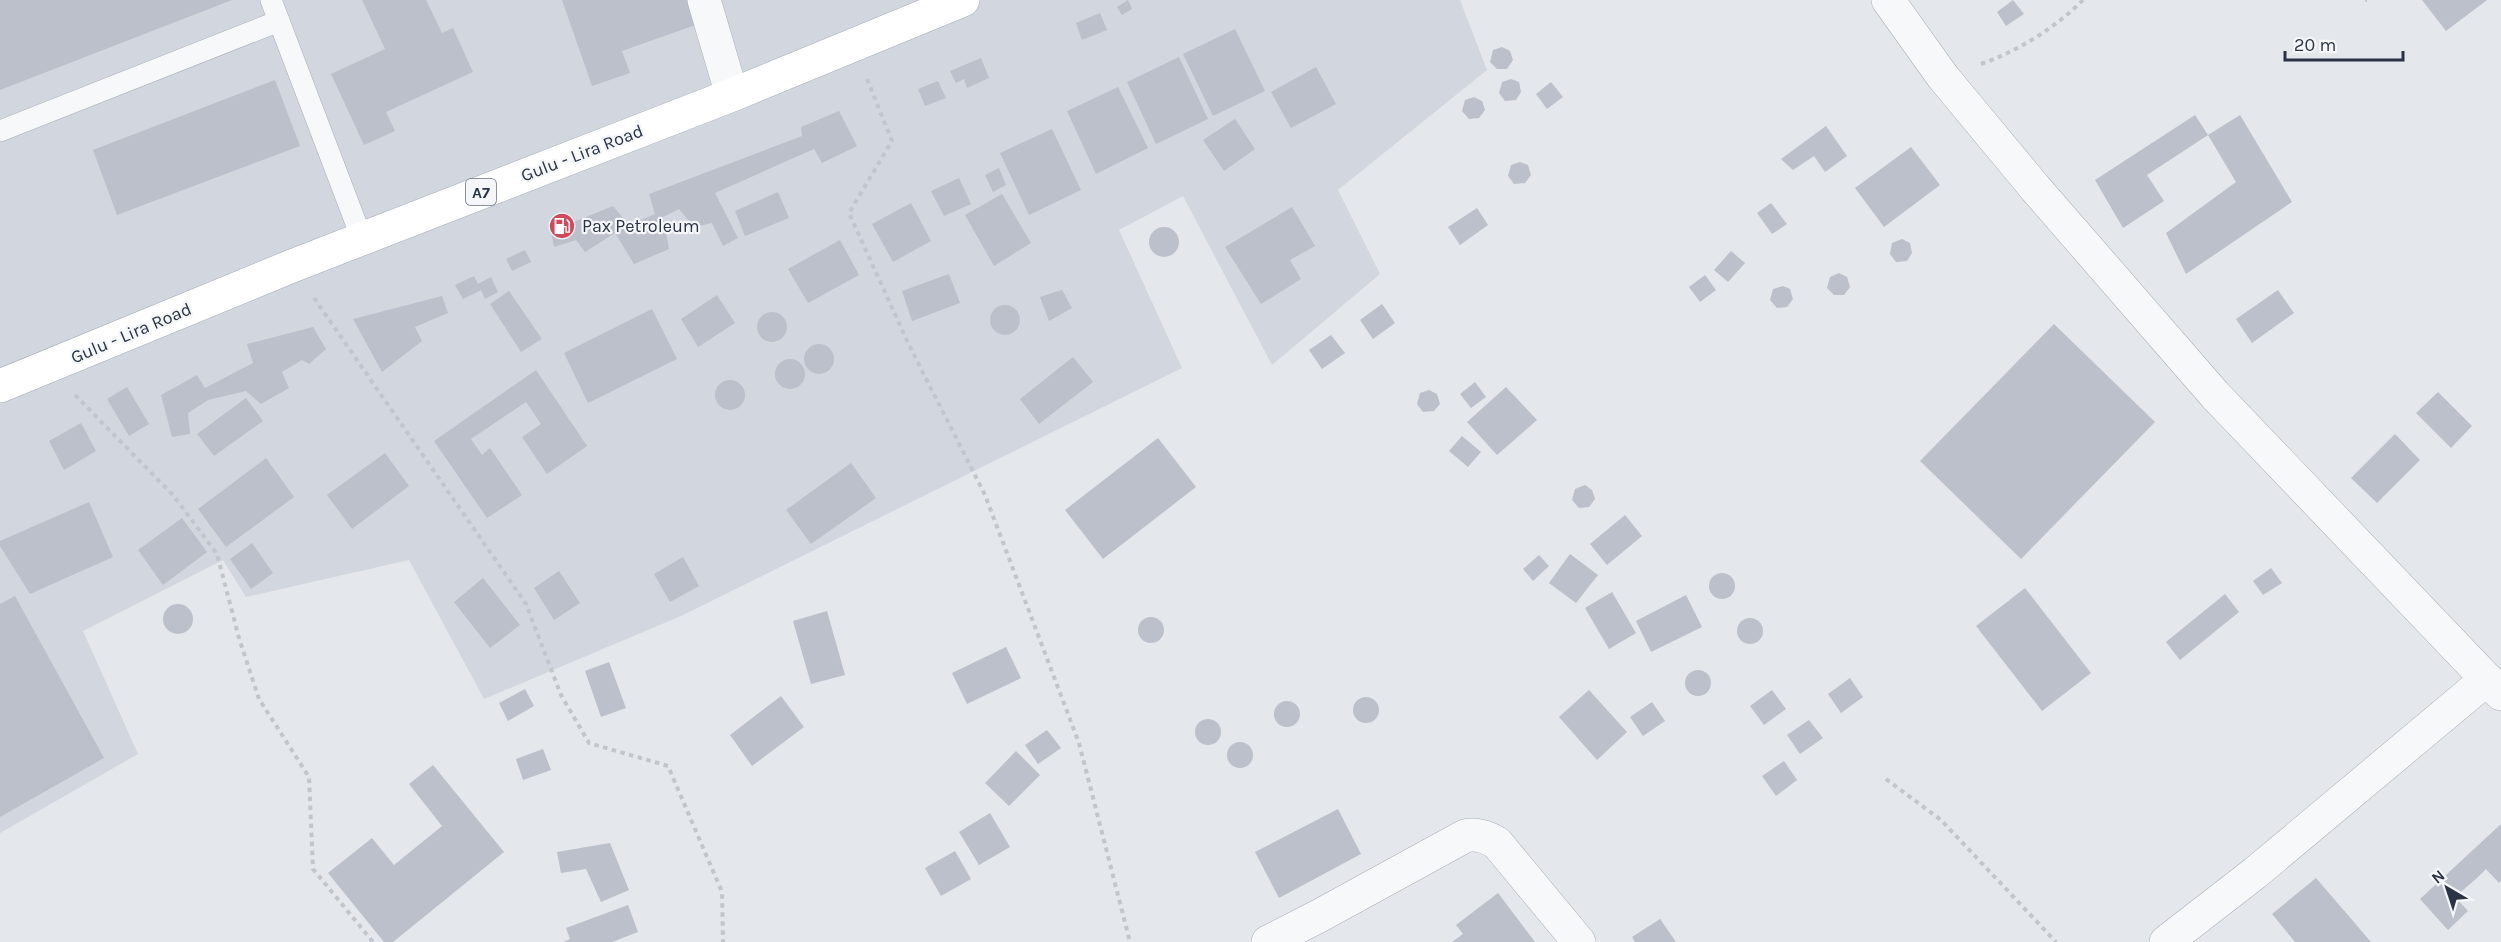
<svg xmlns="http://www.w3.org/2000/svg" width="2501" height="942" font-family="Karla,sans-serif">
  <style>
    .built { fill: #d2d6de }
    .building { fill: #bbc0ca }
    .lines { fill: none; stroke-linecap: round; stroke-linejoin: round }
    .service-casing { stroke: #a9aeb7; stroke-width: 22 }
    .minor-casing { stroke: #a9aeb7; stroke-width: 34 }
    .primary-casing { stroke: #a3abb8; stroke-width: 34 }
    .path { stroke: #c2c5cb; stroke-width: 4; stroke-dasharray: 4.5 4.5; stroke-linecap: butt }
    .service { stroke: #f7f8fa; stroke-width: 21 }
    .minor { stroke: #f7f8fa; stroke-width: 33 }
    .primary { stroke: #fff; stroke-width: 33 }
    .labels { text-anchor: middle; stroke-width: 4.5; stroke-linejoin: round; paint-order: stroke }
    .shield { fill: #f4f6f9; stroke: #676e7b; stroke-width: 1.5 }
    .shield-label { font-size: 16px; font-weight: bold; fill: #2b3445 }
    .street-label { font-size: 18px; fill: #2b3445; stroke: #f4f6f9 }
    .poi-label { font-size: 18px; fill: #2b3445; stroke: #f4f6f9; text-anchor: start }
  </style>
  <rect width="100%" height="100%" fill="#e4e7ec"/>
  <polygon class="built" points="0,0 1460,0 1487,70 1338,190 1380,274 1272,365 1183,196 1119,230 1182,368 681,616 484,699 409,560 246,597 223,560 83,631 138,754 0,833"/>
  <g class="building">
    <polygon points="0,0 232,0 0,90"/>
    <polygon points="362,0 426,0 442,33 453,28 473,72 386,112 395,131 364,145 331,74 385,49"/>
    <polygon points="562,0 693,0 701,23 622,51 630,73 592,86"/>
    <polygon points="1128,0 1132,9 1122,15 1117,7"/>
    <polygon points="2013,0 2024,14 2006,26 1997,12"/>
    <polygon points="2422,0 2487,0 2446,31"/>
    <polygon points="1100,13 1107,30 1082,40 1076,23"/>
    <polygon points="1235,29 1265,91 1213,116 1183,54"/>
    <polygon points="1502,47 1510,51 1513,60 1507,69 1497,69 1490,62 1493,50"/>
    <polygon points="1179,57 1208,119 1156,144 1127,82"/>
    <polygon points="981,58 989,78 967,88 964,79 956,83 950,71"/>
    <polygon points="1316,67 1336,104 1291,128 1271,92"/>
    <polygon points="1511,79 1519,82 1521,92 1516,100 1505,101 1499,93 1502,82"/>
    <polygon points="275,80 300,146 117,215 93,150"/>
    <polygon points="938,81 946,98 925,106 918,89"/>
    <polygon points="1551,82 1563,97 1547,109 1536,94"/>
    <polygon points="1118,87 1148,148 1096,174 1067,111"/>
    <polygon points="1474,97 1482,101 1485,110 1479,118 1469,119 1462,111 1465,100"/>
    <polygon points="839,111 857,146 822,163 814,149 715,193 738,238 723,246 712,223 694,227 679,209 663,217 669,249 634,264 615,233 585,252 576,240 554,247 551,231 613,206 629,225 655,214 649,194 802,136 801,127"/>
    <polygon points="2195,115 2208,135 2240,115 2292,202 2186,274 2166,233 2236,182 2208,135 2147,175 2164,201 2123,228 2095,180"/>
    <polygon points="1235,119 1255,149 1224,171 1203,140"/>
    <polygon points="1826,126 1847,156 1825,172 1814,156 1793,170 1781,159"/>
    <polygon points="1052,129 1081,190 1029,215 1000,153"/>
    <polygon points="1911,147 1940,185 1884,227 1855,188"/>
    <polygon points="1520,162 1528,165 1531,175 1525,183 1514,184 1508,176 1511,165"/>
    <polygon points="999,168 1006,185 993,192 985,175"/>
    <polygon points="959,178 971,204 944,216 931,191"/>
    <polygon points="778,192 789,218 745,236 735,211"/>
    <polygon points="1002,194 1031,243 994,266 965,215"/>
    <polygon points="911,203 931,241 893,262 872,224"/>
    <polygon points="1771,203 1787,224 1772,234 1757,213"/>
    <polygon points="1292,207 1315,246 1290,260 1301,279 1261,304 1225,247"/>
    <polygon points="1477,208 1488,225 1460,245 1448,227"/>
    <circle cx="1164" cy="242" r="15"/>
    <polygon points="1902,239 1910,243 1912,253 1907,261 1896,262 1890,254 1892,243"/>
    <polygon points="840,240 859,275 808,303 788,269"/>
    <polygon points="525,250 531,262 512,271 506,259"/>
    <polygon points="1731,251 1745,263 1728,282 1714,270"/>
    <polygon points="1839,273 1847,277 1850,287 1844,295 1834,295 1827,288 1830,277"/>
    <polygon points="949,274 960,303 912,321 902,291"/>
    <polygon points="1705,275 1716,290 1700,302 1689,287"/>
    <polygon points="474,276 478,284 491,277 498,292 485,299 481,290 463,299 455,285"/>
    <polygon points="1783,286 1790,289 1793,299 1787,307 1777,308 1770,300 1773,289"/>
    <polygon points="1062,290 1072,308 1049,321 1040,297"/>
    <polygon points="2278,290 2294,313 2252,343 2236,319"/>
    <polygon points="509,291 542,339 521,352 490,304"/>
    <polygon points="717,295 735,323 698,347 681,319"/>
    <polygon points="442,296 448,313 415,327 422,341 382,372 353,319"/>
    <polygon points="1382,304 1395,323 1373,339 1360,320"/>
    <circle cx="1005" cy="320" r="15"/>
    <polygon points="652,309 677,359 588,403 564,353"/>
    <circle cx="772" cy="327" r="15"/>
    <polygon points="2054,324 2155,422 2021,559 1920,461"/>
    <polygon points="313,327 326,349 309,364 302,360 282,372 289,388 261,404 246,391 208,400 188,413 190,434 172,437 161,395 197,375 205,388 253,363 247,344"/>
    <polygon points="1331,335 1345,353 1322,369 1309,350"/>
    <circle cx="819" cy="359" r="15"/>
    <polygon points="1073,357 1093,382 1039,424 1020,399"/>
    <circle cx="790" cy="374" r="15"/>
    <polygon points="536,370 587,446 547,474 522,437 541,424 526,402 471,439 482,455 490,448 522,495 487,518 434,441"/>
    <circle cx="730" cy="395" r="15"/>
    <polygon points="1475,382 1486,397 1471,408 1460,394"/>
    <polygon points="127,387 149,424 129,436 107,399"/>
    <polygon points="1506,387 1537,420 1497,455 1467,422"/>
    <polygon points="1429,390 1437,394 1440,404 1434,411 1423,412 1417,404 1420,393"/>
    <polygon points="2438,392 2472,426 2451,448 2416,413"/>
    <polygon points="246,398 263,421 214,456 197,434"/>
    <polygon points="81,423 96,451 64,470 49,441"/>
    <polygon points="2395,434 2420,460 2377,503 2351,478"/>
    <polygon points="1462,436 1481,452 1468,467 1449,451"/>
    <polygon points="1158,438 1196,487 1103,559 1065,510"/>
    <polygon points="385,453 409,486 352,529 327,495"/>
    <polygon points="266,458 294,497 226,547 198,509"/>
    <polygon points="851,463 876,498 811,544 786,510"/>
    <polygon points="1585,485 1592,490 1595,499 1589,507 1579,508 1572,500 1575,489"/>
    <polygon points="89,502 113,557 30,594 0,546 0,541"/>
    <polygon points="1625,515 1642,536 1607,565 1590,544"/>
    <polygon points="182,518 207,552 163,585 138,550"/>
    <polygon points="252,543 273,573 251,589 230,559"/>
    <polygon points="1570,554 1598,575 1576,603 1549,583"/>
    <polygon points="1539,555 1549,566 1533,581 1523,569"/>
    <polygon points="683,557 699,586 670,602 654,574"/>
    <polygon points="2271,568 2282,583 2263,595 2253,581"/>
    <polygon points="559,571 580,603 554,620 534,588"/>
    <circle cx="1722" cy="586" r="13"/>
    <polygon points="483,578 520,625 490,648 454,602"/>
    <polygon points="2025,588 2091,673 2042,711 1976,626"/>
    <polygon points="1612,592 1636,633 1609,649 1585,608"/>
    <polygon points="2225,594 2239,612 2180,660 2166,642"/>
    <polygon points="1686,595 1702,627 1651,652 1636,621"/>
    <polygon points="15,596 104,758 0,817 0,604"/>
    <circle cx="178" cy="619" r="15"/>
    <polygon points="827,611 845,675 811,684 793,621"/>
    <circle cx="1151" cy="630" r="13"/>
    <circle cx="1750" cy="631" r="13"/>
    <polygon points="1006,647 1021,678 967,704 952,673"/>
    <polygon points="609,662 626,708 601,717 585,671"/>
    <circle cx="1698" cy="683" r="13"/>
    <polygon points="1850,678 1863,697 1841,713 1828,694"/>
    <polygon points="525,689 534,706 508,721 499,703"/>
    <polygon points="1589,690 1627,732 1597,760 1559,717"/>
    <polygon points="1772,690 1786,709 1764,725 1750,706"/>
    <polygon points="781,696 804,727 752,766 730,735"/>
    <circle cx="1366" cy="710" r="13"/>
    <circle cx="1287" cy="714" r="13"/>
    <polygon points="1652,702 1665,721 1643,736 1630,717"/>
    <circle cx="1208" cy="732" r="13"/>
    <polygon points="1809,720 1823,738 1800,754 1787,735"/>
    <polygon points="1047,730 1061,748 1038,764 1025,745"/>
    <circle cx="1240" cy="755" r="13"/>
    <polygon points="543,749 551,770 523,780 516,759"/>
    <polygon points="1016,751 1040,775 1009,806 985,783"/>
    <polygon points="1784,761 1797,780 1776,796 1762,776"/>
    <polygon points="433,765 504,852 393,942 384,942 328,873 372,838 394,865 442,826 409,784"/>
    <polygon points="1338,809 1361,854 1279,898 1255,852"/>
    <polygon points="990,813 1010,847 979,865 959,832"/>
    <polygon points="2501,824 2501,881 2499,883 2486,869 2477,878 2455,897 2468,911 2448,930 2420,899"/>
    <polygon points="610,843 629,890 601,902 586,869 561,873 557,852"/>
    <polygon points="955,851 971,879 941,896 925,868"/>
    <polygon points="2316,878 2371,942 2295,942 2272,914"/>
    <polygon points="1498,893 1535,942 1452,942 1463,934 1456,925"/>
    <polygon points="628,905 638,932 612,942 563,942 570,939 566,928"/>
    <polygon points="1660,919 1676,942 1635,942 1632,937"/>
  </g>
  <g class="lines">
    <g class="service-casing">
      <g id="service">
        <polyline points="271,0 362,239"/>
        <polyline points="0,131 279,21"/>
      </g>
    </g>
    <g class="minor-casing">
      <g id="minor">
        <polyline points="704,0 732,95"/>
        <polyline points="1888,0 1943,77 2036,189 2215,395 2501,694"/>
        <path d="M1268 942 1319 916 1465 836C1477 833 1487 837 1497 843L1579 942"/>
        <polyline points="2166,942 2255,873 2487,679"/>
      </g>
    </g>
    <g class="primary-casing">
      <polyline id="primary" points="0,386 292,266 732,95 963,0"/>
    </g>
    <g class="path">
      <polyline points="2365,0 2367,0"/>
      <path d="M1981 64C2018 51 2055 28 2083 0"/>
      <polyline points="867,79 892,141 849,213 908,343 985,495 1079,743 1130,942"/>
      <polyline points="314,298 526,604 561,695 589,743 668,766 722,892 723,942"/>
      <polyline points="75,395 173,495 217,554 239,638 259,699 309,777 313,869 373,942"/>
      <polyline points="1886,779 1941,820 2056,942"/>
    </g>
    <use href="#service" class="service"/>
    <use href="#minor" class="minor"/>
    <use href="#primary" class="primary"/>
  </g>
  <defs>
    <g id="fuel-disc" transform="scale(1.35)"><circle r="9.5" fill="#d1495b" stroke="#f4f6f9"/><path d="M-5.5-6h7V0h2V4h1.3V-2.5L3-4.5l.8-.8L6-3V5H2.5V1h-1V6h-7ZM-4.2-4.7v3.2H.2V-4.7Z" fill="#fff"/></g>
  </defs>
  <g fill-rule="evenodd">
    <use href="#fuel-disc" x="562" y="226"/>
  </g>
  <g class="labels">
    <rect class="shield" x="466" y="179" width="30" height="26" rx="4.5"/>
    <g class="shield-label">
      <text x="481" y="198">A7</text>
    </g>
    <g class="street-label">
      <text transform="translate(582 153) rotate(-21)" y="6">Gulu - Lira Road</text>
      <text transform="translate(131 333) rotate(-23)" y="6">Gulu - Lira Road</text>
    </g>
    <g class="poi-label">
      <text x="582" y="232">Pax Petroleum</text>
    </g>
  </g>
  <g transform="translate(2447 888) rotate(321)" stroke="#f4f6f9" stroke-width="4.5" paint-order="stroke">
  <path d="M0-4.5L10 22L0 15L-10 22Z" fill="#2b3445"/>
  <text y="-9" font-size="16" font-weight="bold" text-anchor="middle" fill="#2b3445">N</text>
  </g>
  <path d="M2285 51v9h118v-9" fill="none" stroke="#2b3445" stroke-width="3"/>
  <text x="2294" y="51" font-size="18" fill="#2b3445" stroke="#f4f6f9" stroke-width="4.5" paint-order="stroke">20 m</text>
</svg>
